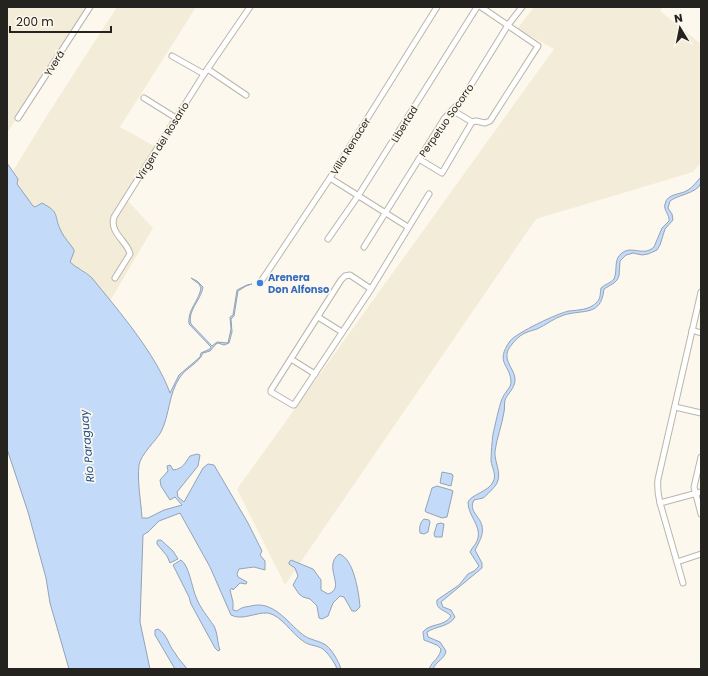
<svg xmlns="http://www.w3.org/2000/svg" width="708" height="676" font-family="Poppins,sans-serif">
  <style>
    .built { fill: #f3ecd9 }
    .water { fill: #c3daf8; stroke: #93a3b7 }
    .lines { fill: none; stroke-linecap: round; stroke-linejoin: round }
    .minor-casing { stroke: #bab6ab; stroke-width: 7 }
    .minor { stroke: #fff; stroke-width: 5 }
    .shop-dot { fill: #3f7fe0; stroke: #fdf8ed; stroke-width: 1.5 }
    .labels { text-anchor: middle; stroke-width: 3.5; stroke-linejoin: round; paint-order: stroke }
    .street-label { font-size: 10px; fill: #24231f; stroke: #fdf8ed }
    .shop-label { font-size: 10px; font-weight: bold; fill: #366cbe; stroke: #fdf8ed; text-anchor: start }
    .water-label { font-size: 11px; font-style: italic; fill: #1a4e8f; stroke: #fdf8ed }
  </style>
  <rect width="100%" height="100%" fill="#fdf8ed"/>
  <g class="built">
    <polygon points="7,7 88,7 7,133"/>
    <polygon points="117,7 196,7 120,127 156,147 125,198 153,228 110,301 85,271 72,265 70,262 74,250 62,233 58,223 40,203 34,207 33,206 17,184 18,180 13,171 46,117"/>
    <polygon points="534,7 663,7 660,11 701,44 701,162 693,172 536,219 285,585 237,489 554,49 517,29"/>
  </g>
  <g class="water">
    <path d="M7 163 18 179 17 184 33 206 35 207 42 203C61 213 53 215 61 231 64 238 70 243 74 250V252L70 262C76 268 85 271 92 278 118 310 156 354 170 393L179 375 200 357 201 353 210 349 211 347 189 324C187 310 199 301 201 288L199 284 191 278 197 281 203 287C201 300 187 311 191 324L212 346 217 342 228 343 231 329 230 317 233 315 237 290 247 285 252 284 246 286 238 291 234 316 231 319 232 332 229 343 224 345 218 343 216 344 210 351 203 353C202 355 201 357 200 358 195 365 185 369 180 377 168 395 170 414 161 432 155 442 141 454 139 465 137 482 141 501 142 518H148L164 510 182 505 175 497 170 500 161 486 160 480 168 471 167 466 170 465 171 466 173 470C183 469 185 463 190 456L197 454 200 455 198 466 177 492 178 497 184 502 203 468 208 464 214 465 248 523 262 551 260 555 265 561V570L254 567 239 569 237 574 238 577 247 582 246 584 240 583 233 590 232 588 230 590 233 602V610L237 611C242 607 245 607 251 606 273 600 287 622 302 634 309 640 317 640 324 644 331 647 339 662 341 669H337C335 663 328 653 323 649 317 645 309 646 303 641 291 633 282 616 268 613 256 612 242 621 231 615L210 567 180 513 159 521 148 532 143 535 140 622 150 669H69L50 603 46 578 28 512 7 449Z"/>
    <path d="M701 177C701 179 702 181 701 183 698 193 677 195 670 201L668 208 672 214 673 220 665 229 660 245 657 250 648 254 642 255 633 253 626 255 620 261 619 276 617 280 614 283 604 289C601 317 584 309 564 315 554 318 546 325 537 329 531 331 525 332 520 336 515 340 511 345 508 350 503 362 516 370 515 381 514 389 508 393 505 400 504 404 505 408 504 412 502 425 497 437 495 451 494 462 502 472 497 483 496 486 485 497 483 498 480 499 477 499 474 500 468 511 480 516 482 526 484 535 479 542 475 550L482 563V568L441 602 443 607 451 610 455 617C449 627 436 626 427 632L428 637 440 642 446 651C445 659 436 661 433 669H429C432 661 440 658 441 649L437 645 424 640 423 632C429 623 445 627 451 616 446 610 435 610 437 600L459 585 468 574 474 571 479 566 470 552C472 547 477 544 478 538 481 525 468 516 468 502 472 494 488 492 493 482 497 475 492 468 491 461 491 453 492 442 493 434 495 426 499 406 502 399 504 393 510 389 511 383 511 364 494 364 510 341 516 333 558 313 569 311 578 310 590 310 597 302 601 298 600 293 601 288 605 284 611 283 614 279 618 270 613 259 622 253 632 245 643 257 654 247L662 228 669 221C670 215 663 210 665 204 667 193 681 195 688 190 693 187 697 181 701 177Z"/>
    <polygon points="442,472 452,474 453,476 451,486 440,483"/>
    <polygon points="437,486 451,490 453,491 447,517 442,518 426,512 425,511 432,488"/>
    <path d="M424 519 429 520 430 522 428 532 424 534 420 533C419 528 420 522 424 519Z"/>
    <polygon points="441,523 444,524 442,537 435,537 434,534 437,524"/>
    <polygon points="158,540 161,540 173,551 178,559 170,563 167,556 157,544 157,541"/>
    <path d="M339 554C354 558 359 594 360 607L356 611H352L344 597 340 596 333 603 328 616 322 619 319 618 317 606 310 599 303 597 299 594 293 585 298 576 295 568 289 564V562L291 560 313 569 321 580V590L328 594C347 588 322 567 339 554Z"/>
    <path d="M181 560C189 565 192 588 196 597 200 608 208 617 214 626 218 634 217 642 220 650L218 651 215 648 191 604 189 597 173 565Z"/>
    <path d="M158 629C168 635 168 645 175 653 178 659 183 663 187 669H175L155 635V630Z"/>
  </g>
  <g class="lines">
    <g class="minor-casing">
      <g id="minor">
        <polyline points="172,56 204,74"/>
        <polyline points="209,70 246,95"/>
        <polyline points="144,98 176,118"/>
        <polyline points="452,110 472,122"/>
        <polyline points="18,118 90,7"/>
        <polyline points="419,159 442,173 472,122 476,121 485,123 490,121 538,46 481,7"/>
        <polyline points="330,178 408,227"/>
        <polyline points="328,239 358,196 477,7"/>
        <polyline points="364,247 444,119 461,101 508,25 522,7"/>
        <path d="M115 278 130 254C128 242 109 233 114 217L204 74 250 7"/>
        <polyline points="260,283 330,178 437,7"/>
        <polyline points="371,289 350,275 345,276 341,280 271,390 271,392 293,405 294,405 371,289 429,194"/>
        <polyline points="318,317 342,332"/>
        <polyline points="692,330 701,333"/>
        <polyline points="291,359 315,374"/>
        <polyline points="675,407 701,413"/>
        <polyline points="701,457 694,487 701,514"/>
        <polyline points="660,503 701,492"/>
        <polyline points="677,562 701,554"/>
        <path d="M683 583 660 503C658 495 657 488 658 479L701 292"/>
      </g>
    </g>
    <use href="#minor" class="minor"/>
  </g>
  <circle class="shop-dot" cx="260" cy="283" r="4"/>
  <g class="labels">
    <g class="street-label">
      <text transform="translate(54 63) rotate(-58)" y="4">Yverá</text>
      <text transform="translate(446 120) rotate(-55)" y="4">Perpetuo Socorro</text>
      <text transform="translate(404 124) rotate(-58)" y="4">Libertad</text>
      <text transform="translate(162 141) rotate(-58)" y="4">Virgen del Rosario</text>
      <text transform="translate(350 146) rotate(-58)" y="4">Villa Renacer</text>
    </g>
    <g class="shop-label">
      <text x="268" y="281">Arenera<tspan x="268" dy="12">Don Alfonso</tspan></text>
    </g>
    <g class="water-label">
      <text transform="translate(87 446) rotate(-95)" y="4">Río Paraguay</text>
    </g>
  </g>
  <rect width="708" height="676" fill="none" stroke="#24231f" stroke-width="16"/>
  <g transform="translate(680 28) rotate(350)" stroke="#fdf8ed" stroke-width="3" paint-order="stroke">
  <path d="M0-3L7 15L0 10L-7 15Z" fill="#24231f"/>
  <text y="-6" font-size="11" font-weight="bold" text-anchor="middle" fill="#24231f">N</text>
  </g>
  <path d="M10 26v6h101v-6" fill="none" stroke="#24231f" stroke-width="2"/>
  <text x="16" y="26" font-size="12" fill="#24231f" stroke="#fdf8ed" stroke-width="3" paint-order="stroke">200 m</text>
</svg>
